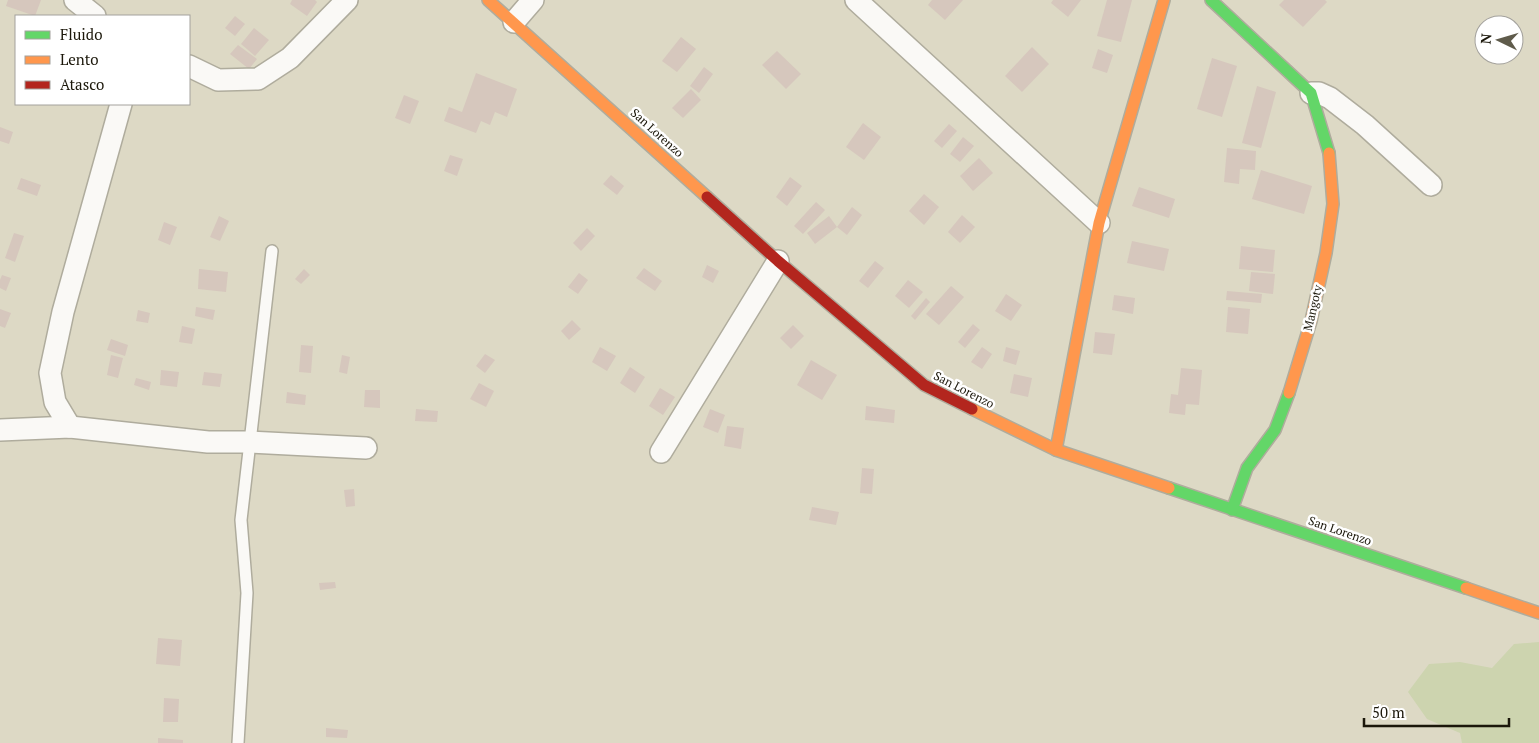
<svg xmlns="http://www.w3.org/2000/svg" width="1539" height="743" font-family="'PT Serif',serif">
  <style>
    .green { fill: #cdd4af }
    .building { fill: #d6c7bd }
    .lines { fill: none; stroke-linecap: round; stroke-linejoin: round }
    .lane-casing { stroke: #afac9d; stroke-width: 14 }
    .street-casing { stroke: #afac9d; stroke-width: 24 }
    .fast-casing { stroke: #afac9d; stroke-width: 14 }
    .slow-casing { stroke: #afac9d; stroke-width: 14 }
    .jam-casing { stroke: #afac9d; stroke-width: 14 }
    .lane { stroke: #faf9f6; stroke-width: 11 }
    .street { stroke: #faf9f6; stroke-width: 21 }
    .fast { stroke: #63d668; stroke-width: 11 }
    .slow { stroke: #ff974d; stroke-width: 11 }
    .jam { stroke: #b3261e; stroke-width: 11 }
    .labels { text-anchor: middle; stroke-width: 5; stroke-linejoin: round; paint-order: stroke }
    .street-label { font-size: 12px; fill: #1b170a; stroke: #fff }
  </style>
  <rect width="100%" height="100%" fill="#ddd9c5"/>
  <polygon class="green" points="1539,642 1539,743 1462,743 1460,733 1427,719 1408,692 1429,664 1460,662 1492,668 1514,644"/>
  <g class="building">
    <polygon points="8,0 41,0 35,16 6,6"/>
    <polygon points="292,0 315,0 317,2 307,16 290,4"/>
    <polygon points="932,0 963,0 945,20 928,5"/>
    <polygon points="1053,0 1081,0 1068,17 1051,3"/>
    <polygon points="1107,0 1132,0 1121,42 1097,36"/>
    <polygon points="1284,0 1325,0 1327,2 1303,27 1279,5"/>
    <polygon points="235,16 245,24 235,36 225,28"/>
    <polygon points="254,28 269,40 255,56 241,44"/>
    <polygon points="681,37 696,49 677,72 662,61"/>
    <polygon points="238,45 257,59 249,69 230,54"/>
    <polygon points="1032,47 1049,64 1022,92 1005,76"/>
    <polygon points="1098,49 1113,55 1107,73 1092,68"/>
    <polygon points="777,51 801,74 786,89 762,65"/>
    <polygon points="1212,58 1237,66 1222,117 1197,109"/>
    <polygon points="704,67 713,74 699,93 690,86"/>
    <polygon points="476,73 517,89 507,117 495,112 490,125 481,121 476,133 444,121 449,107 462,112"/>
    <polygon points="1257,86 1276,92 1261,148 1242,143"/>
    <polygon points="691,89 701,100 683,118 672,108"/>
    <polygon points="404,95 419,101 410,124 395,118"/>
    <polygon points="863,123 881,137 864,160 846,147"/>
    <polygon points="949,124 957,131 942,148 934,141"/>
    <polygon points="0,127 13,132 9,144 0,141"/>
    <polygon points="963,137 974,146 960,162 950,154"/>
    <polygon points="1227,148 1256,151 1255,170 1240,169 1239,184 1224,182"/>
    <polygon points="450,155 463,159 457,176 444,171"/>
    <polygon points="979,158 993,173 973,191 960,176"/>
    <polygon points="1261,170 1312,186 1304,214 1252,199"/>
    <polygon points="611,175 624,186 617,195 603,184"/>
    <polygon points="790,177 802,186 787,206 776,197"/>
    <polygon points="21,178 41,185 37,196 17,189"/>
    <polygon points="1139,187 1175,199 1169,218 1132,206"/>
    <polygon points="924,194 939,207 924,225 909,211"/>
    <polygon points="816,202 825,210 803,234 794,226"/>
    <polygon points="852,207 862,215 847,235 837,227"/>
    <polygon points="962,215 975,227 960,243 948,232"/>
    <polygon points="219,216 229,221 220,241 210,237"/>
    <polygon points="829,216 837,227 815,244 807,233"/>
    <polygon points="164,222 177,227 170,245 158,240"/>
    <polygon points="587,228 595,236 581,251 573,243"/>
    <polygon points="14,233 24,236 15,262 5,258"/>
    <polygon points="1132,241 1169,249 1164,271 1127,263"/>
    <polygon points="1241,246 1275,250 1273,272 1239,269"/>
    <polygon points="875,261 884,268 868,288 859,281"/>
    <polygon points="707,265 719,271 713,283 702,277"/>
    <polygon points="644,268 662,281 655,291 636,278"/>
    <polygon points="199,269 228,272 226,292 198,289"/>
    <polygon points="304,269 310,275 301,284 295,279"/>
    <polygon points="1251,272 1275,274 1273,294 1249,291"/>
    <polygon points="579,273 588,280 578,294 568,287"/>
    <polygon points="2,275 11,278 6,291 0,288 0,280"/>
    <polygon points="908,280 923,292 909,308 895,296"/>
    <polygon points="951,286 964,297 939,325 926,314"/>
    <polygon points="1227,291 1262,294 1261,303 1226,300"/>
    <polygon points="1006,294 1022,305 1011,321 995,311"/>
    <polygon points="1114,295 1135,298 1133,314 1112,310"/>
    <polygon points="926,298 930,302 915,320 911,316"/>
    <polygon points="196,307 215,310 213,320 195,316"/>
    <polygon points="1228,307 1250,309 1248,334 1226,332"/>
    <polygon points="0,309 11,313 5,328 0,326"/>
    <polygon points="138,310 150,313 148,323 136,321"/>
    <polygon points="572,320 581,329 569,340 561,331"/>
    <polygon points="973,324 980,330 965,348 958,342"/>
    <polygon points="793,325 804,336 791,349 780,338"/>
    <polygon points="182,326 195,329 192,344 179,342"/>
    <polygon points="1095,332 1115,334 1112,355 1093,353"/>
    <polygon points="111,339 128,345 125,356 107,350"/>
    <polygon points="301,345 313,346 311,373 299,372"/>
    <polygon points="600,347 616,356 607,371 592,362"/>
    <polygon points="982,347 992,354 982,369 971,362"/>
    <polygon points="1006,347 1020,351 1016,365 1003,361"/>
    <polygon points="485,354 495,360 485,373 476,366"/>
    <polygon points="111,355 123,358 118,378 107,375"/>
    <polygon points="342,355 350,357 347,374 339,372"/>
    <polygon points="811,360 837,375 822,400 797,385"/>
    <polygon points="630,367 645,377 635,393 620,383"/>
    <polygon points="1181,368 1202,370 1199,405 1186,404 1185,415 1169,413 1171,394 1178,395"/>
    <polygon points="161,370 179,372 177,387 160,385"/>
    <polygon points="204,372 222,374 220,387 202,385"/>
    <polygon points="1014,374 1032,378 1028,397 1010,393"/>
    <polygon points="136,378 151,382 149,390 134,385"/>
    <polygon points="479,383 494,391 486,407 470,399"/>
    <polygon points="660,388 675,397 663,415 649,406"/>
    <polygon points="365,390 380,390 380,408 364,407"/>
    <polygon points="287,392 306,395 305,405 286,403"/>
    <polygon points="866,406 895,410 894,423 865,420"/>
    <polygon points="416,409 438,411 437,422 415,421"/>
    <polygon points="710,409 725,415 718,433 703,427"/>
    <polygon points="727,426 744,428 741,449 724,446"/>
    <polygon points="862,468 874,469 872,494 860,493"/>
    <polygon points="354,489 355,506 346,507 344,490"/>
    <polygon points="812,507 839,512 836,525 809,520"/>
    <polygon points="335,582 336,588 320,590 319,583"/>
    <polygon points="158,638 182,640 180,666 156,664"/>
    <polygon points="164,698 179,699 178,722 163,722"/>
    <polygon points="326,728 348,730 347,738 326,737"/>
    <polygon points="158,738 183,740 183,743 158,743"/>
  </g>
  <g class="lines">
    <g class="lane-casing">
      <polyline id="lane" points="238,743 247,593 241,520 272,251"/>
    </g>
    <g class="street-casing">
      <g id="street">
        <polyline points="75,0 95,16"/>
        <polyline points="856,0 1099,223"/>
        <polyline points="514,22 533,0"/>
        <polyline points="189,66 218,80 258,79 290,58 347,0"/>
        <polyline points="1311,93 1319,93 1330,98 1365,125 1431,185"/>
        <polyline points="70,427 55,402 50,373 63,312 121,104"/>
        <polyline points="0,430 70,427 208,442 250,442 366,448"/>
        <polyline points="661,452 778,261"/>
      </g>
    </g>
    <g class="fast-casing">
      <g id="fast">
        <polyline points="1211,0 1311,93 1329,153"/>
        <polyline points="1169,488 1466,588"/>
        <polyline points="1232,510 1247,468 1275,430 1289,393"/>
      </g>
    </g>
    <g class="slow-casing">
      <g id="slow">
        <polyline points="488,0 707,197"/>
        <polyline points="1289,393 1311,321 1326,253 1333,204 1329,153"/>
        <polyline points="972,409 1056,450 1169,488"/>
        <polyline points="1056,450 1099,223 1164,0"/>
        <polyline points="1466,588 1539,613"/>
      </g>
    </g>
    <g class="jam-casing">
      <polyline id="jam" points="707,197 778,261 924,385 972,409"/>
    </g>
    <use href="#lane" class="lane"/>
    <use href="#street" class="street"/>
    <use href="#fast" class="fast"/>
    <use href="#slow" class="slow"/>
    <use href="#jam" class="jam"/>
  </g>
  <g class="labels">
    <g class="street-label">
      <text transform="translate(657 133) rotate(42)" y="4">San Lorenzo</text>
      <text transform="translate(1313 308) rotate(-77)" y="4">Mangoty</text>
      <text transform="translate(964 390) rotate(27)" y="4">San Lorenzo</text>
      <text transform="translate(1340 531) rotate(19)" y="4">San Lorenzo</text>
    </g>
  </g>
  <rect x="15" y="15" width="175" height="90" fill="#ffffff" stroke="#a4a29d"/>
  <rect x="25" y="31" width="25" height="8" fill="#63d668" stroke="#a4a29d"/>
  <text x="60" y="40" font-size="15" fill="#1b170a">Fluido</text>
  <rect x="25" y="56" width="25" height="8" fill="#ff974d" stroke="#a4a29d"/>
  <text x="60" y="65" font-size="15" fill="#1b170a">Lento</text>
  <rect x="25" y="81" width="25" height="8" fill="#b3261e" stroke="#a4a29d"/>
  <text x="60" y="90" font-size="15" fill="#1b170a">Atasco</text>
  <g transform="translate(1499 40) rotate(275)"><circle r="24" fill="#ffffff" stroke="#a4a29d"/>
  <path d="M0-4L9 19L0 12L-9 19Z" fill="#5f5b4b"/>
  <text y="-8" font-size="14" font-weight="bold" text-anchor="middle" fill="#1b170a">N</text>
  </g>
  <path d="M1364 718v8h145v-8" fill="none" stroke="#1b170a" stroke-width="2.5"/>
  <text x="1372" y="718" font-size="15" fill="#1b170a" stroke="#ffffff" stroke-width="4" paint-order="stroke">50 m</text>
</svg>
